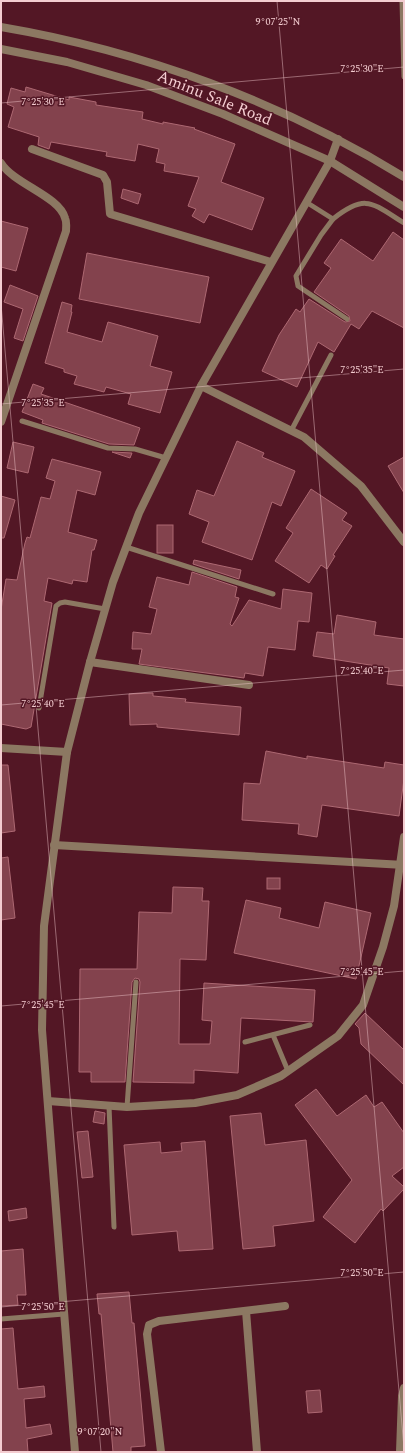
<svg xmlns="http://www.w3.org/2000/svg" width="405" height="1453" font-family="Spectral,serif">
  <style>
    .building { fill: #83424d; stroke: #ad6872 }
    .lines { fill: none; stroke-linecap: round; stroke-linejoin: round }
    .service { stroke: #8c7862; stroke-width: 5 }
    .minor { stroke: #8c7862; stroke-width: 8 }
    .tertiary { stroke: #8c7862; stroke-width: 8 }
    .ticks { fill: none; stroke: #f4cdd1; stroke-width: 1; stroke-opacity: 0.45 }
    .labels { text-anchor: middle; stroke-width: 3; stroke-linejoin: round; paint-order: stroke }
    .street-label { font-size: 16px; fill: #f4cdd1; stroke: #531725 }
    .ticks-label { font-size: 10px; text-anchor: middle; fill: #f4cdd1; stroke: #531725; stroke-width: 3; stroke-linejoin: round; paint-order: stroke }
  </style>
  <rect width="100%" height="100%" fill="#531725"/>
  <g class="building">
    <polygon points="26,87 69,100 69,97 96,102 96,105 143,112 142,119 163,124 163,122 195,128 194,129 235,144 221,182 264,198 252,230 209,214 204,223 192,216 196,209 188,206 199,177 164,171 165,164 156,162 159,149 138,144 135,161 106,156 107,152 51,142 49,149 38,145 39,137 8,127 14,107 7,104 11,88 25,92"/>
    <polygon points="123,189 141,194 138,204 121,198"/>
    <polygon points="1,221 28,228 16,271 1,267"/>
    <polygon points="393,232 404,240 404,328 372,311 359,329 351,324 334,352 318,342 297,387 262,371 279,335 296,309 300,312 309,299 345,322 350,321 349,316 314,292 331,268 324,263 341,239 373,261"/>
    <polygon points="87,253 209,277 200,323 79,299"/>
    <polygon points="10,285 38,296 23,341 14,338 23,309 4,302"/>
    <polygon points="62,302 72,305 71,312 72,312 67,332 102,342 108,322 158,336 150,366 172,372 160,413 128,404 131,394 106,387 104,392 74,384 77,376 64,372 64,369 45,363"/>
    <polygon points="33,384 44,388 41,394 140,428 134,445 109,444 42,423 43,420 22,412"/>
    <polygon points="237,441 264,453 262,457 295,471 281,506 272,502 252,560 202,542 209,522 189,514 197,490 214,496"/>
    <polygon points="13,442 34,447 28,473 7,468"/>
    <polygon points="112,452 132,453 130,458"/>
    <polygon points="404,457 404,493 388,466"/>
    <polygon points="52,459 101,472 95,495 77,490 68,532 97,540 94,550 92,550 87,582 73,580 72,584 48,578 44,601 52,603 31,727 26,729 1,724 1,610 6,579 17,580 25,543 27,537 30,538 41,497 50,499 55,481 46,478"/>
    <polygon points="311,489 347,513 342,520 352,526 333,555 335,556 327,569 321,565 309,583 275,561 293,533 286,528"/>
    <polygon points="1,496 15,500 4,538 1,538"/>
    <rect x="157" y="525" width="16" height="28"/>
    <polygon points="194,560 241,570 239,579 193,564"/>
    <polygon points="192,572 237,587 235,597 239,598 230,624 232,626 249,600 281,609 283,589 312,593 309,622 298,621 295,650 268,647 263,676 245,673 244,678 139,664 142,649 132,649 133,632 151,634 157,609 149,607 157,577 189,585"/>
    <polygon points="337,615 376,622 374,635 404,639 404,686 387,684 389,668 313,656 317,632 334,634"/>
    <polygon points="153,693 153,696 186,699 185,702 241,707 239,735 157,727 157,724 130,725 129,694"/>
    <polygon points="266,751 307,759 307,756 384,768 385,762 404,765 404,779 399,816 322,805 317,837 298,834 299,824 242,820 244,783 260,784"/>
    <polygon points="1,765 8,765 15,831 1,833"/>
    <polygon points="8,857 15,918 1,920 1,858"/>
    <rect x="267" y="878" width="13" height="11"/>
    <polygon points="173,887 203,888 202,901 209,901 206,960 180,959 179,1044 210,1044 212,1021 202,1020 204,983 315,990 313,1022 241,1018 238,1073 194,1070 194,1083 133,1082 140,982 139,979 135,978 132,982 125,1082 91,1082 91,1072 79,1072 80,969 137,969 139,912 172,913"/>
    <polygon points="246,900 281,908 279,918 319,928 325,902 371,913 356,979 234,953"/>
    <polygon points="365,1013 404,1050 404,1085 361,1044 359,1028 355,1024"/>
    <polygon points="316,1089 337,1116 366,1095 374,1107 382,1102 404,1133 404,1167 392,1176 404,1187 404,1189 383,1211 381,1209 355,1243 323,1217 352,1180 295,1105"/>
    <polygon points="95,1111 105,1113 104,1124 93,1122"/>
    <polygon points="261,1113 265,1145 306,1140 314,1221 273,1226 275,1246 243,1249 230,1116"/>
    <polygon points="88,1131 93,1177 82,1178 77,1132"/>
    <polygon points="205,1141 213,1249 179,1251 177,1231 132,1235 124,1145 160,1142 161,1153 182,1151 181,1143"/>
    <polygon points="26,1208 27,1218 9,1221 8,1211"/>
    <polygon points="23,1249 26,1295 17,1295 18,1305 1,1306 1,1251"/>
    <polygon points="129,1292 132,1323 134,1323 145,1446 131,1447 131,1452 113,1452 101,1314 99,1314 97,1294"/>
    <polygon points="13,1328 18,1389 44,1386 45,1397 24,1399 26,1428 50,1424 52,1434 27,1439 28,1452 1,1452 1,1329"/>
    <polygon points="320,1390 322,1412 308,1413 306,1391"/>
  </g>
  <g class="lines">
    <g class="service">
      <polyline points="402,1 404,77"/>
      <path d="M306 202 333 219C366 193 372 203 404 223"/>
      <polyline points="333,219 321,235 296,276 298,286 347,319"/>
      <polyline points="22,421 108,448 135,449 166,458"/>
      <polyline points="291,431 331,355"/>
      <polyline points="126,547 273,594"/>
      <polyline points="39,708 56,606 60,603 65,602 105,609"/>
      <polyline points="273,1035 288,1071"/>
      <polyline points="245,1042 310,1025"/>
      <polyline points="109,1106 114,1227"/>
      <polyline points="127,1107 136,982"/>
      <polyline points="1,1319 64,1314"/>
    </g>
    <g class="minor">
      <polyline points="32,149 103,175 107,182 110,214 271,262"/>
      <path d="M1 163C14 184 59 196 65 218 67 222 66 227 66 231L1 422"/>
      <polyline points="201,386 304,437 361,486 404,542"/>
      <polyline points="90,662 249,685"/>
      <polyline points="1,748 67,752"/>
      <polyline points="54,845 404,865"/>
      <polyline points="48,1101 127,1107 195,1103 237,1095 281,1076 338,1036 363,1005 383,947 394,906 404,837"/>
      <polyline points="246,1311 257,1452"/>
      <polyline points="75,1452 42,1030 44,926 67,752 90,662 113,582 139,513 201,386 330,161 338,139"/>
      <polyline points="161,1452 147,1334 149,1325 159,1321 285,1306"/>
      <polyline points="400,1452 402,1396 404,1388"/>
    </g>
    <g class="tertiary">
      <path d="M1 27C142 51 282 102 404 177"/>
      <polyline points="1,49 67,62 146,85 223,114 330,161 404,207"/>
    </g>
  </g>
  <path class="ticks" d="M277 1 404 1448M1 103 404 67M1 304 101 1452M1 404 404 369M1 705 404 670M1 1006 404 971M1 1307 404 1272"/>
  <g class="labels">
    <g class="street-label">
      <text transform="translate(215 97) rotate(22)" y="6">Aminu Sale Road</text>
    </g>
  </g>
  <g class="ticks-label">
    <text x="278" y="25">9°07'25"N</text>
    <text x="362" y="72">7°25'30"E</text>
    <text x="43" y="105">7°25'30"E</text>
    <text x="362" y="373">7°25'35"E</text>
    <text x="43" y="406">7°25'35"E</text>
    <text x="362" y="674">7°25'40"E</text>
    <text x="43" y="707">7°25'40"E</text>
    <text x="362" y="975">7°25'45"E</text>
    <text x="43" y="1008">7°25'45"E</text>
    <text x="362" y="1276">7°25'50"E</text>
    <text x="43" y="1310">7°25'50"E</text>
    <text x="100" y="1435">9°07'20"N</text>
  </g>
  <rect width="405" height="1453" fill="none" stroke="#f4cdd1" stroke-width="4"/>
</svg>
